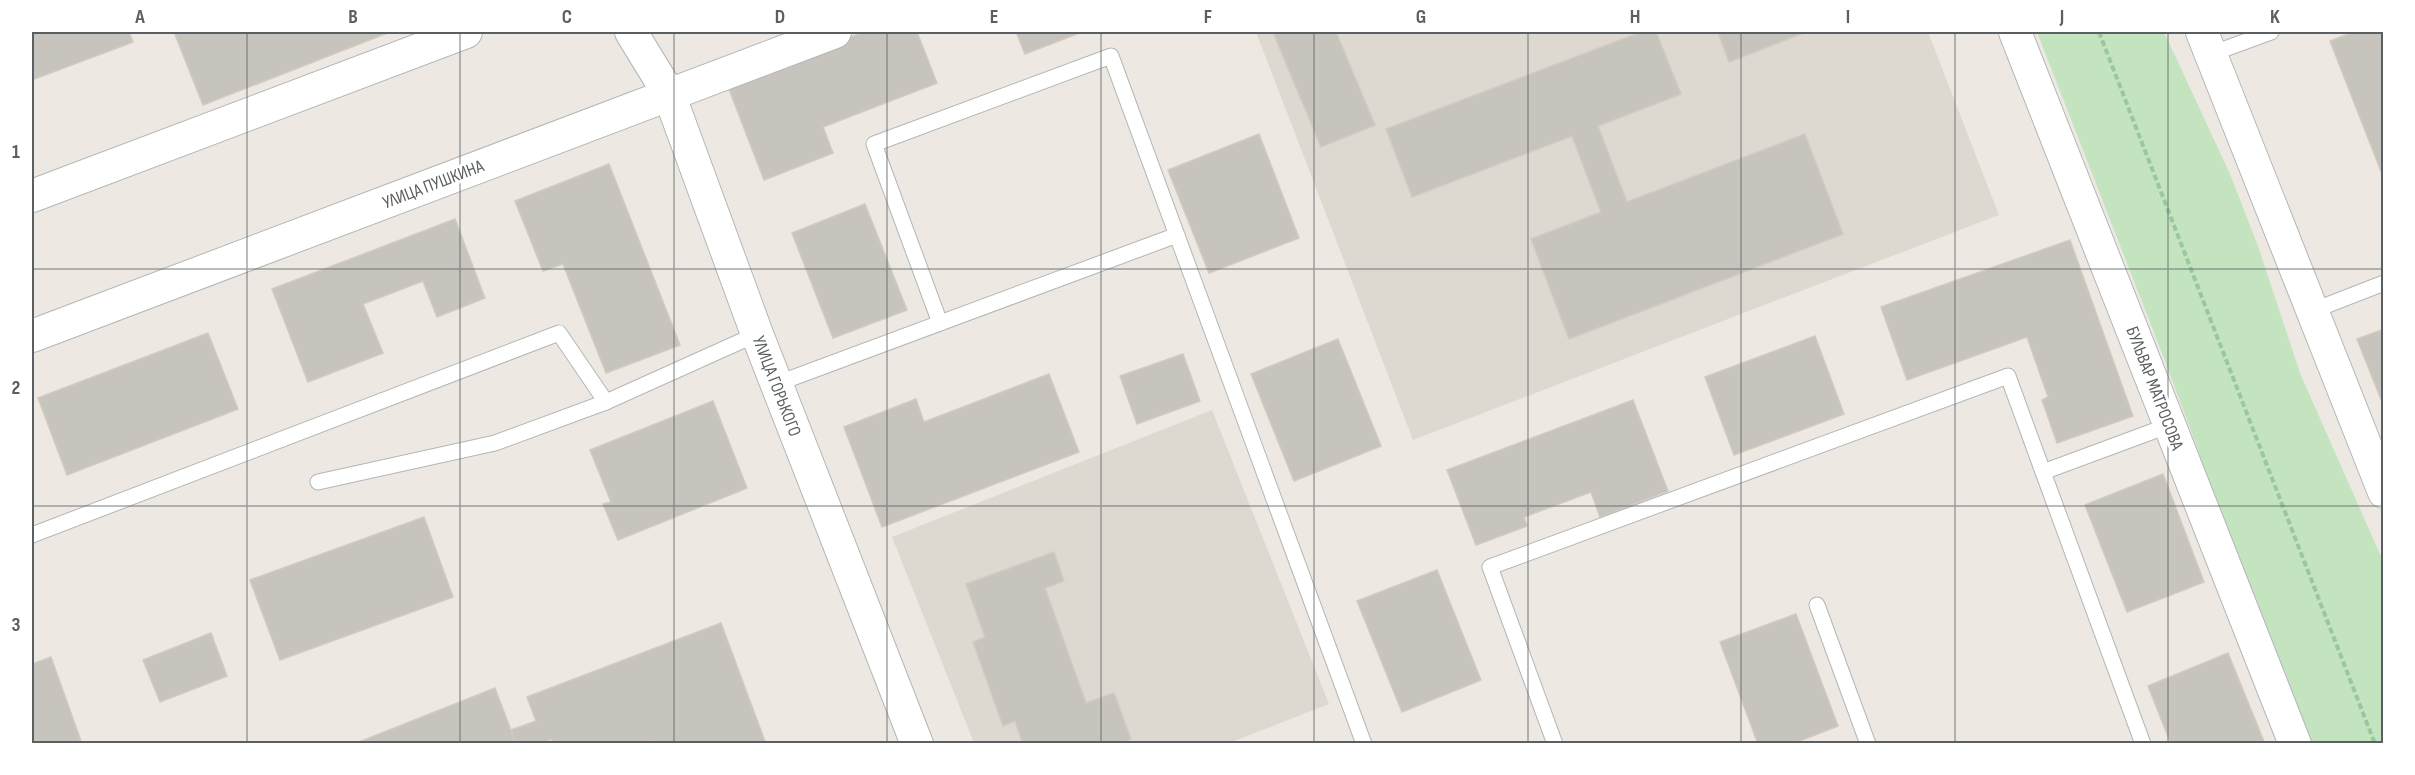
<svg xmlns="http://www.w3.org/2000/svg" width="2415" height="775" font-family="'Sofia Sans Condensed',sans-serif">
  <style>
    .education { fill: #ddd8d0 }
    .green { fill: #c3e4bf }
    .building { fill: #c7c4be; stroke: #d1cac1; stroke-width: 1.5 }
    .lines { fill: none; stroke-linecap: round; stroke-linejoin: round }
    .lane-casing { stroke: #b3b6b9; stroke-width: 17 }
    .street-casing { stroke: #b3b6b9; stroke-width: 34 }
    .path { stroke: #9ac7a1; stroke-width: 4; stroke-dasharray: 6 3; stroke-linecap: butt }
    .lane { stroke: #fff; stroke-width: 15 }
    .street { stroke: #fff; stroke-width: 32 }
    .grid { fill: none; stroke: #5a5f62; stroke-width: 1.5; stroke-opacity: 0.55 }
    .labels { text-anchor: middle; stroke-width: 6; stroke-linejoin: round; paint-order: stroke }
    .street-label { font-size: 18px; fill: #5a5f62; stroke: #fff }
    .neatline { fill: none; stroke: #5a5f62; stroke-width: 2 }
    .grid-label { font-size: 20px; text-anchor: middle; font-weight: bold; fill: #5a5f62 }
  </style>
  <rect width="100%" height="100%" fill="#ede9e2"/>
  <g class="education">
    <polygon points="1256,32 1928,32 1999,215 1413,440"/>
    <polygon points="1212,410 1329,704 1229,743 974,743 892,537"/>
  </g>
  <polygon class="green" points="2037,32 2164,32 2230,174 2258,246 2300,373 2383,561 2383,743 2306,743 2243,575 2234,544 2220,521 2211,497 2197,447 2165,361"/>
  <g class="building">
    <polygon points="32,32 129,32 133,42 32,80"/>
    <polygon points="174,32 390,32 203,105"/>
    <polygon points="864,32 917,32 937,83 823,127 833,153 764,180 727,84"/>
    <polygon points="1016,32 1082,32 1025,54"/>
    <polygon points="1273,32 1336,32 1375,125 1321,147"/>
    <polygon points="1641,32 1656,32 1681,94 1598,126 1627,202 1805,134 1843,234 1569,339 1531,239 1601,212 1572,136 1412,197 1386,129"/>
    <polygon points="1718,32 1806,32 1729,62"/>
    <polygon points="2354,32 2384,32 2384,179 2330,41"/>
    <polygon points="1259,134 1299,238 1209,273 1168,170"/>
    <polygon points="609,164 680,345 606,373 563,264 543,271 515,201"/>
    <polygon points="865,204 907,310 833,338 792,233"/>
    <polygon points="455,219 485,298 437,317 423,281 363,304 383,353 308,382 272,289"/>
    <polygon points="2070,240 2133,416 2057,443 2042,400 2048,397 2027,337 1907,380 1881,307"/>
    <polygon points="2384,329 2384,407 2357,339"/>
    <polygon points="208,333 238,409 67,475 38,398"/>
    <polygon points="1815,336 1844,414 1734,455 1705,377"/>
    <polygon points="1338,339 1381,446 1294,481 1251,374"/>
    <polygon points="1183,354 1200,401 1137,424 1120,376"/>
    <polygon points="1049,374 1079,452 882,527 844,427 916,399 924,422"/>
    <polygon points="1633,400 1668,491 1600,517 1591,492 1524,517 1527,526 1476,545 1447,470"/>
    <polygon points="713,401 747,488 618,540 603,504 611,502 590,450"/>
    <polygon points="2163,474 2204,582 2127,612 2085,505"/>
    <polygon points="424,517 453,597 280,660 250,580"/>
    <polygon points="1054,552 1064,581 1045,588 1086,703 1114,693 1131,739 1119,744 1023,744 1015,721 1003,726 973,642 985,637 966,584"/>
    <polygon points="1437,570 1481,680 1402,712 1357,601"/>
    <polygon points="1796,614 1838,726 1792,744 1758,744 1720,642"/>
    <polygon points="721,623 766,744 656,744 655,741 649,744 553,744 552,739 540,744 516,744 511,730 536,721 527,697"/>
    <polygon points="211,633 227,676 160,702 143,660"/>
    <polygon points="2228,653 2265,744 2171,744 2148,686"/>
    <polygon points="51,657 82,744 32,744 32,664"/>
    <polygon points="495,688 516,744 354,744"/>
  </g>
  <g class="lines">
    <g class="lane-casing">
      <g id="lane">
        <polyline points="2211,54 2271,32"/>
        <polyline points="2312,311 2384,283"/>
        <polyline points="940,323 874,144 1111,56 1364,744"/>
        <polyline points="776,384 1177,235"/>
        <polyline points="606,402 757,334"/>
        <polyline points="2043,472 2143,744"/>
        <polyline points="32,535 559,333 606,402 495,443 318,482"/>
        <polyline points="1817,605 1868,744"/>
        <polyline points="1555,744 1490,567 2008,376 2043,472 2170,425"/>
      </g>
    </g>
    <g class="street-casing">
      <g id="street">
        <polyline points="631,32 669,94 757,334 917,744"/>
        <polyline points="2015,32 2295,744"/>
        <polyline points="2202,32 2384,492"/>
        <polyline points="32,196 466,32"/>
        <polyline points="32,336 835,32"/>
      </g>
    </g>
    <polyline class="path" points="2099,32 2375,744"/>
    <use href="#lane" class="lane"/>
    <use href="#street" class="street"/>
  </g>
  <path class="grid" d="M247 32V744M460 32V744M674 32V744M887 32V744M1101 32V744M1314 32V744M1528 32V744M1741 32V744M1955 32V744M2168 32V744M32 269H2384M32 506H2384"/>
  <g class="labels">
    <g class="street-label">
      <text transform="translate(433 184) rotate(-21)" y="6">УЛИЦА ПУШКИНА</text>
      <text transform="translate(777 386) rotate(69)" y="6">УЛИЦА ГОРЬКОГО</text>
      <text transform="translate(2155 388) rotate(69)" y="6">БУЛЬВАР МАТРОСОВА</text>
    </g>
  </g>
  <rect width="2415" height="775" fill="none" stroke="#ffffff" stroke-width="66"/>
  <rect x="33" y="33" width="2349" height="709" class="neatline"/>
  <g class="grid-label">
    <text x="140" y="23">A</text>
    <text x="353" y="23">B</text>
    <text x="567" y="23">C</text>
    <text x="780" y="23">D</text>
    <text x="994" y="23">E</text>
    <text x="1208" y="23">F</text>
    <text x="1421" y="23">G</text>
    <text x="1635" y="23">H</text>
    <text x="1848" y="23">I</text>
    <text x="2062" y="23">J</text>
    <text x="2275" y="23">K</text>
    <text x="16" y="158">1</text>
    <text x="16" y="394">2</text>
    <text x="16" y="631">3</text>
  </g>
</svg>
